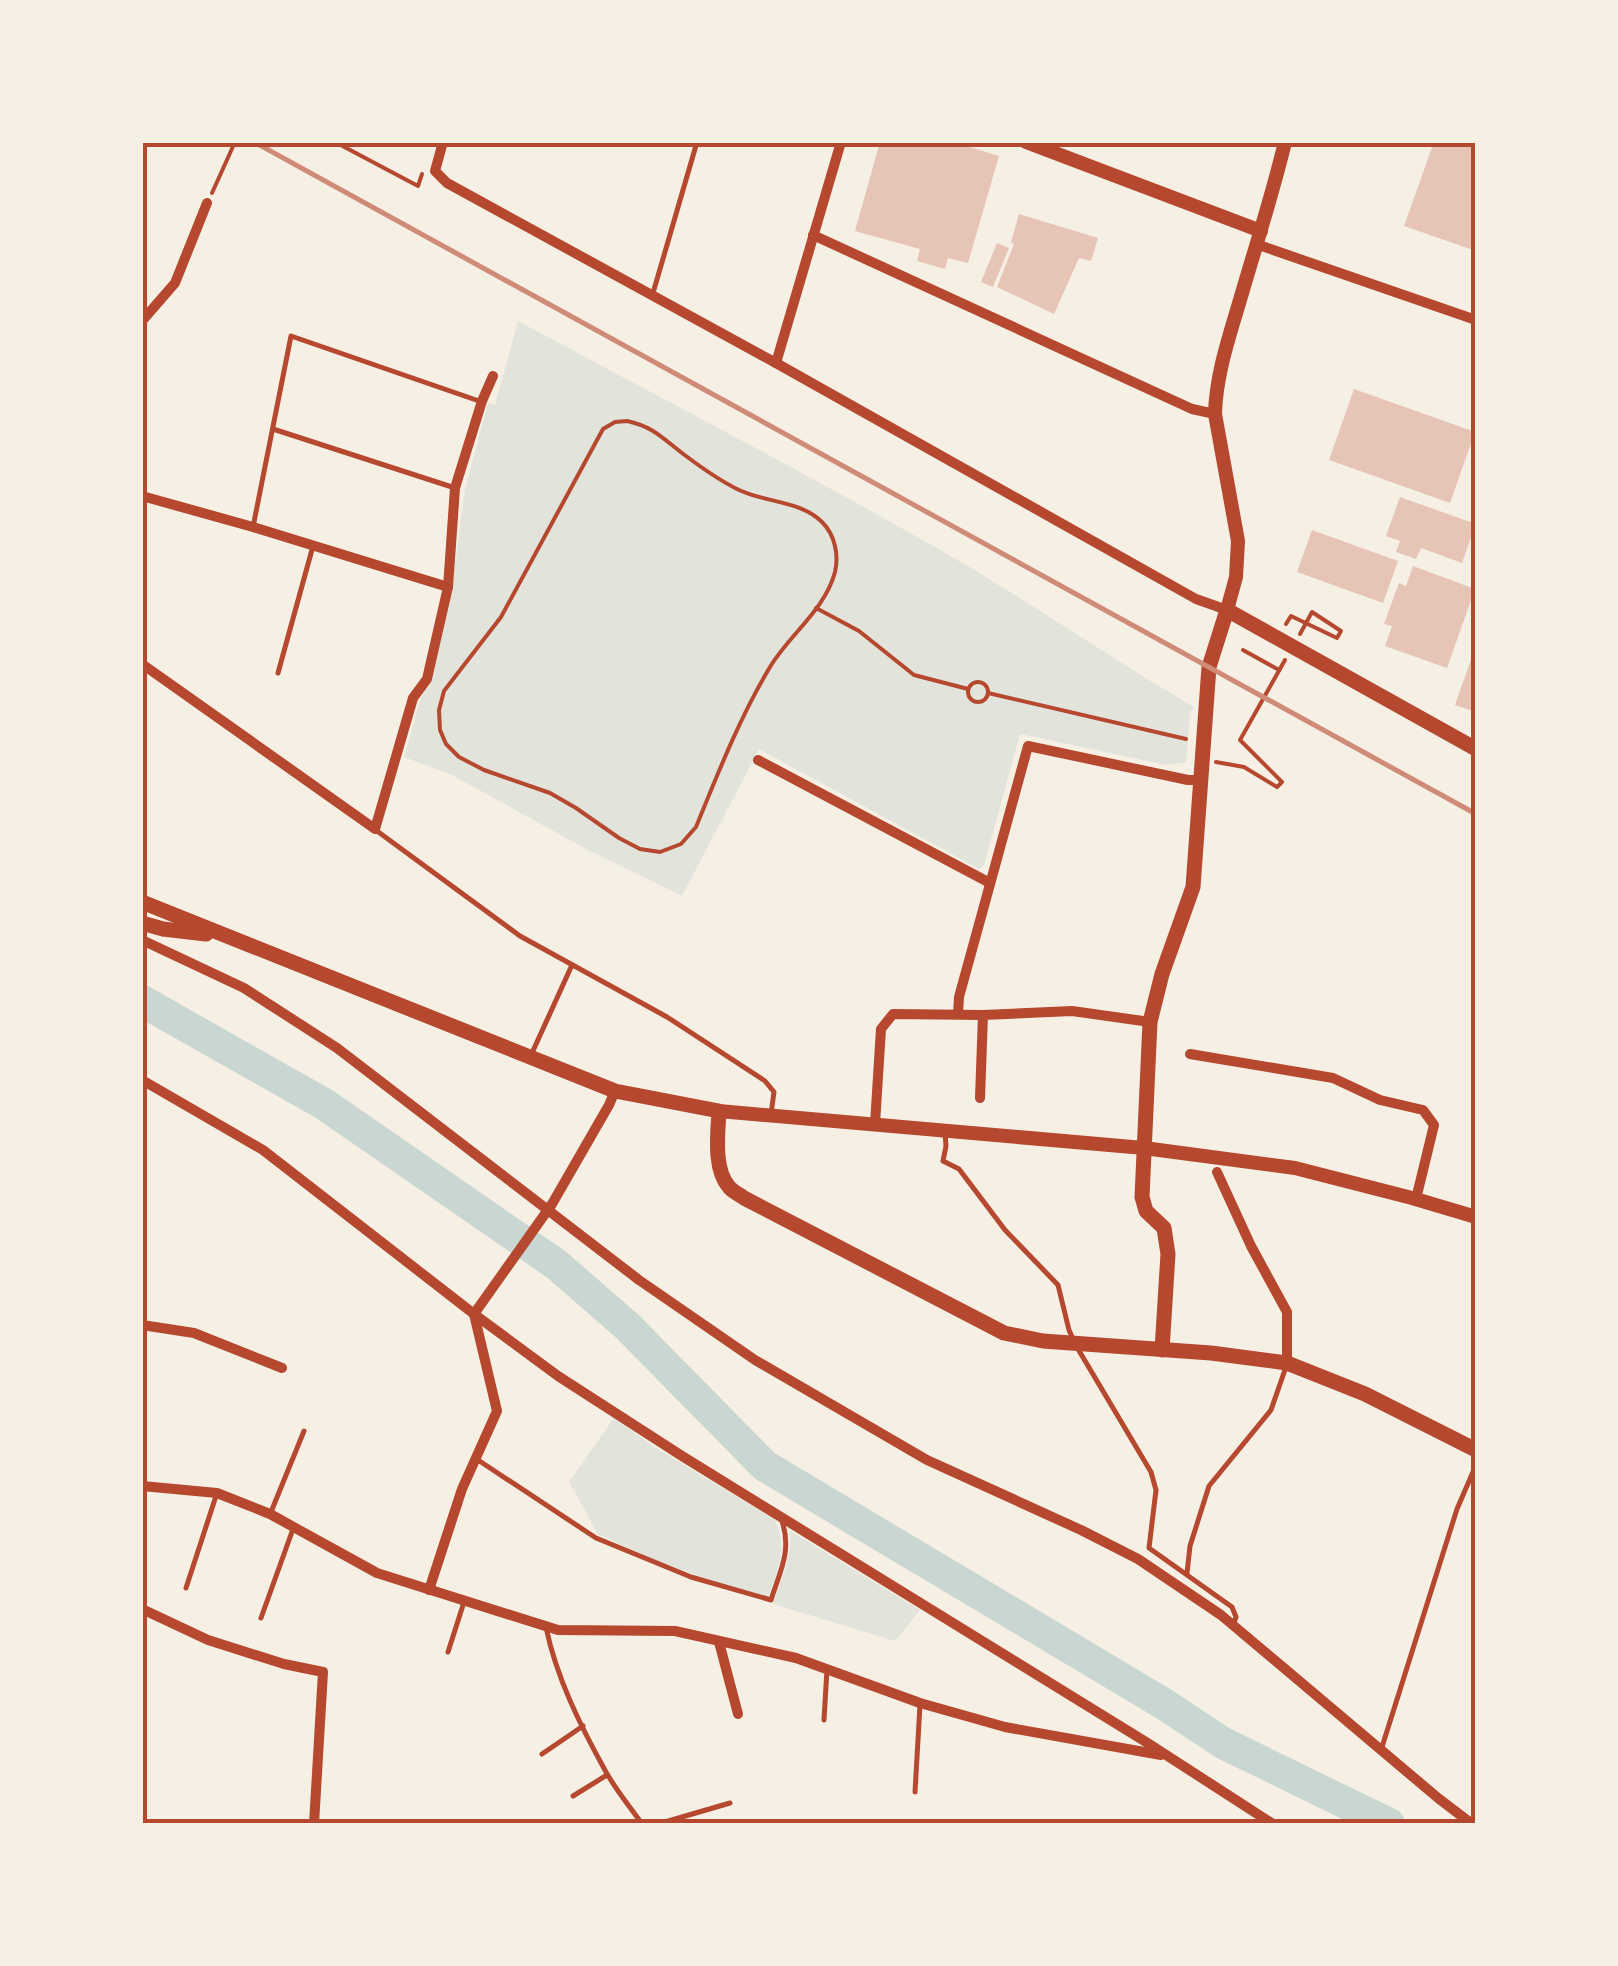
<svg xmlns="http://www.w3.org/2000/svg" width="1618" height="1966" font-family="Raleway,sans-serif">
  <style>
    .green { fill: #e2e4dc }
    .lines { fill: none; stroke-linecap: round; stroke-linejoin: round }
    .river { stroke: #c9d6d2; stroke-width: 32 }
    .building { fill: #e6c5b7 }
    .path { stroke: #b5482f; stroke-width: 4 }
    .service { stroke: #b5482f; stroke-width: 5 }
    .minor { stroke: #b5482f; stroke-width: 10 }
    .tertiary { stroke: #b5482f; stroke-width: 14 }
    .secondary { stroke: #b5482f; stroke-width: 15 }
    .rail { stroke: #cf8b77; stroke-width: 5 }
    .neatline { fill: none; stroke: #b5482f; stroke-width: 4 }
  </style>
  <rect width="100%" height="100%" fill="#f6efe4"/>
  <g class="green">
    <path d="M518 321C652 393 788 464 921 539 1014 591 1102 653 1194 707L1190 713 1186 762 1166 765 1020 734 984 865 979 869 759 749 682 896 588 850 452 775 404 757 421 698 432 681 451 596 465 489 488 403 495 405Z"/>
    <path d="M614 1418 656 1448 774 1519C789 1546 778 1569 768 1597L719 1583 657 1561 598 1534 569 1482Z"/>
    <path d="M790 1531 920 1610 895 1641 773 1604C781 1580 793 1556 790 1531Z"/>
  </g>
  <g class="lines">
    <polyline class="river" points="142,1001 324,1104 557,1265 627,1326 765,1466 1164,1704 1223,1743 1389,1824"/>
  </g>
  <g class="building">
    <polygon points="880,142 954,142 999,156 968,263 948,258 945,269 917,261 920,249 855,231"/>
    <polygon points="1434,142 1476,142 1476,251 1404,226"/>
    <polygon points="1019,214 1098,238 1091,261 1079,258 1054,314 997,287 1014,244 1011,242"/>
    <polygon points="997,243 1009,248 993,287 981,282"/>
    <polygon points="1354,389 1475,432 1450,503 1329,460"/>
    <polygon points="1400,497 1476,524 1462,563 1421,548 1416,559 1396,552 1400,541 1386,536"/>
    <polygon points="1312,530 1398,561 1383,603 1297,572"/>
    <polygon points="1413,566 1475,589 1447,668 1385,646 1392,626 1384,624 1399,583 1406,586"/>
    <polygon points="1475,648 1476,648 1476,712 1455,705"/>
  </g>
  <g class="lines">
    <g class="path">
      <polyline points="335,142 418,186 422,174"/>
      <polyline points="212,193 235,142"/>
      <path d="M627 421C655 427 664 440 686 456 702 468 719 480 737 489 764 503 800 500 822 522 835 535 839 555 835 572 825 610 789 635 770 667 740 717 718 773 696 827L681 844 660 852 640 849 619 838 576 808 550 793 484 770 459 757 446 744 440 730 439 710 444 691 501 617 603 429 615 422Z"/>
      <polyline points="816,608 859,631 914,675 968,689"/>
      <polyline points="1286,624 1291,616 1337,638 1341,631 1312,612 1300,634"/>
      <polyline points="1243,650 1279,670"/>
      <circle cx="978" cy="692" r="10"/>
      <polyline points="988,693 1186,739"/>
      <polyline points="1216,762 1244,767 1277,787 1282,782 1240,740 1285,660"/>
    </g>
    <g class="service">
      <polyline points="653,293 697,142"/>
      <polyline points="273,429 452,487"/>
      <polyline points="253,527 291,336 479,401"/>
      <polyline points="278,673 313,546"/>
      <polyline points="377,831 520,936 667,1017 765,1081 774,1092 771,1114"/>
      <polyline points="532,1053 572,965"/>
      <polyline points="945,1133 946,1146 943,1161 959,1169 1005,1230 1058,1285 1069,1330 1073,1339"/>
      <polyline points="1078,1349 1151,1472 1156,1490 1149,1548 1232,1607 1236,1617 1234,1623"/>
      <path d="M478 1460 596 1538 691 1577 771 1600C780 1571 792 1551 782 1521"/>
      <polyline points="271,1512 304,1431"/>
      <polyline points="1187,1573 1190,1546 1209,1486 1271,1410 1287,1364"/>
      <polyline points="186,1588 216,1496"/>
      <polyline points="261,1618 293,1529"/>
      <path d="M546 1627C556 1677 581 1727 606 1772 616 1790 630 1807 642 1824"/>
      <polyline points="448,1652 464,1602"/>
      <polyline points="824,1720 827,1669"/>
      <polyline points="1382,1747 1457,1509 1476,1465"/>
      <polyline points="542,1754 583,1726"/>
      <polyline points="915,1792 920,1705"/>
      <polyline points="573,1796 607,1775"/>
      <polyline points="658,1824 730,1803"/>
    </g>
    <g class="minor">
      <polyline points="443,142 435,171 447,183 776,363 1196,599 1227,610"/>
      <polyline points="813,235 1192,409 1215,414"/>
      <polyline points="1256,244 1476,320"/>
      <polyline points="142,321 175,283 207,203"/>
      <polyline points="776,363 841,142"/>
      <polyline points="142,496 253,527 448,587"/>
      <polyline points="142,664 375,829 413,698 427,679 448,587 455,488 482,401 493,376"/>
      <polyline points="758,760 990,883"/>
      <polyline points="142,940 244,988 337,1048 639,1280 755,1360 927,1460 1081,1530 1138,1559 1221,1615 1438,1798 1472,1824"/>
      <polyline points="958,1014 959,997 1028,746 1188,780 1200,780"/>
      <polyline points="1190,1054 1333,1078 1380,1100 1423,1110 1434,1125 1416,1199"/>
      <polyline points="142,1080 263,1150 474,1314 558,1376 682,1456 1146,1742 1273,1824"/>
      <polyline points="980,1098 983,1015 1072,1011 1150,1022"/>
      <polyline points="875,1124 881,1029 893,1014 983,1015"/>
      <polyline points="1217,1172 1251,1246 1287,1312 1287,1363"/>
      <polyline points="142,1325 194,1333 282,1368"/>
      <polyline points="142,1486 217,1493 270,1514 377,1573 558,1630 675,1631 796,1658 920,1703 1005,1727 1161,1755"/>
      <polyline points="429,1590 462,1489 497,1411 474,1314 552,1204 609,1105 615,1091"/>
      <polyline points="142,1609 208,1640 284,1664 323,1672 314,1824"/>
      <polyline points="719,1642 738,1714"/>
    </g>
    <g class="tertiary">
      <polyline points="1026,142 1261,231"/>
      <path d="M1227 610 1236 577 1238 541 1215 414C1216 375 1229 337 1240 300 1255 248 1272 196 1285 142"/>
      <polyline points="719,1111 1144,1148 1295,1168 1412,1198 1476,1217"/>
    </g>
    <g class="secondary">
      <path d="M142 902 615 1091 719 1111C718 1133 713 1169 729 1187 733 1192 739 1194 744 1198L1004 1333 1043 1341 1211 1353 1287 1363 1365 1394 1476 1450"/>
      <polyline points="142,923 163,929 206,934"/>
      <polyline points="1162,1350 1168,1254 1164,1228 1146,1211 1142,1197 1150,1022 1162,974 1193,887 1209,667 1227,610 1476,749"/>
    </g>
    <polyline class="rail" points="254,142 1476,814"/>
  </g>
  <rect width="1618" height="1966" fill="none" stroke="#f6efe4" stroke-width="290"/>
  <rect x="145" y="145" width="1328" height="1676" class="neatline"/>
</svg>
